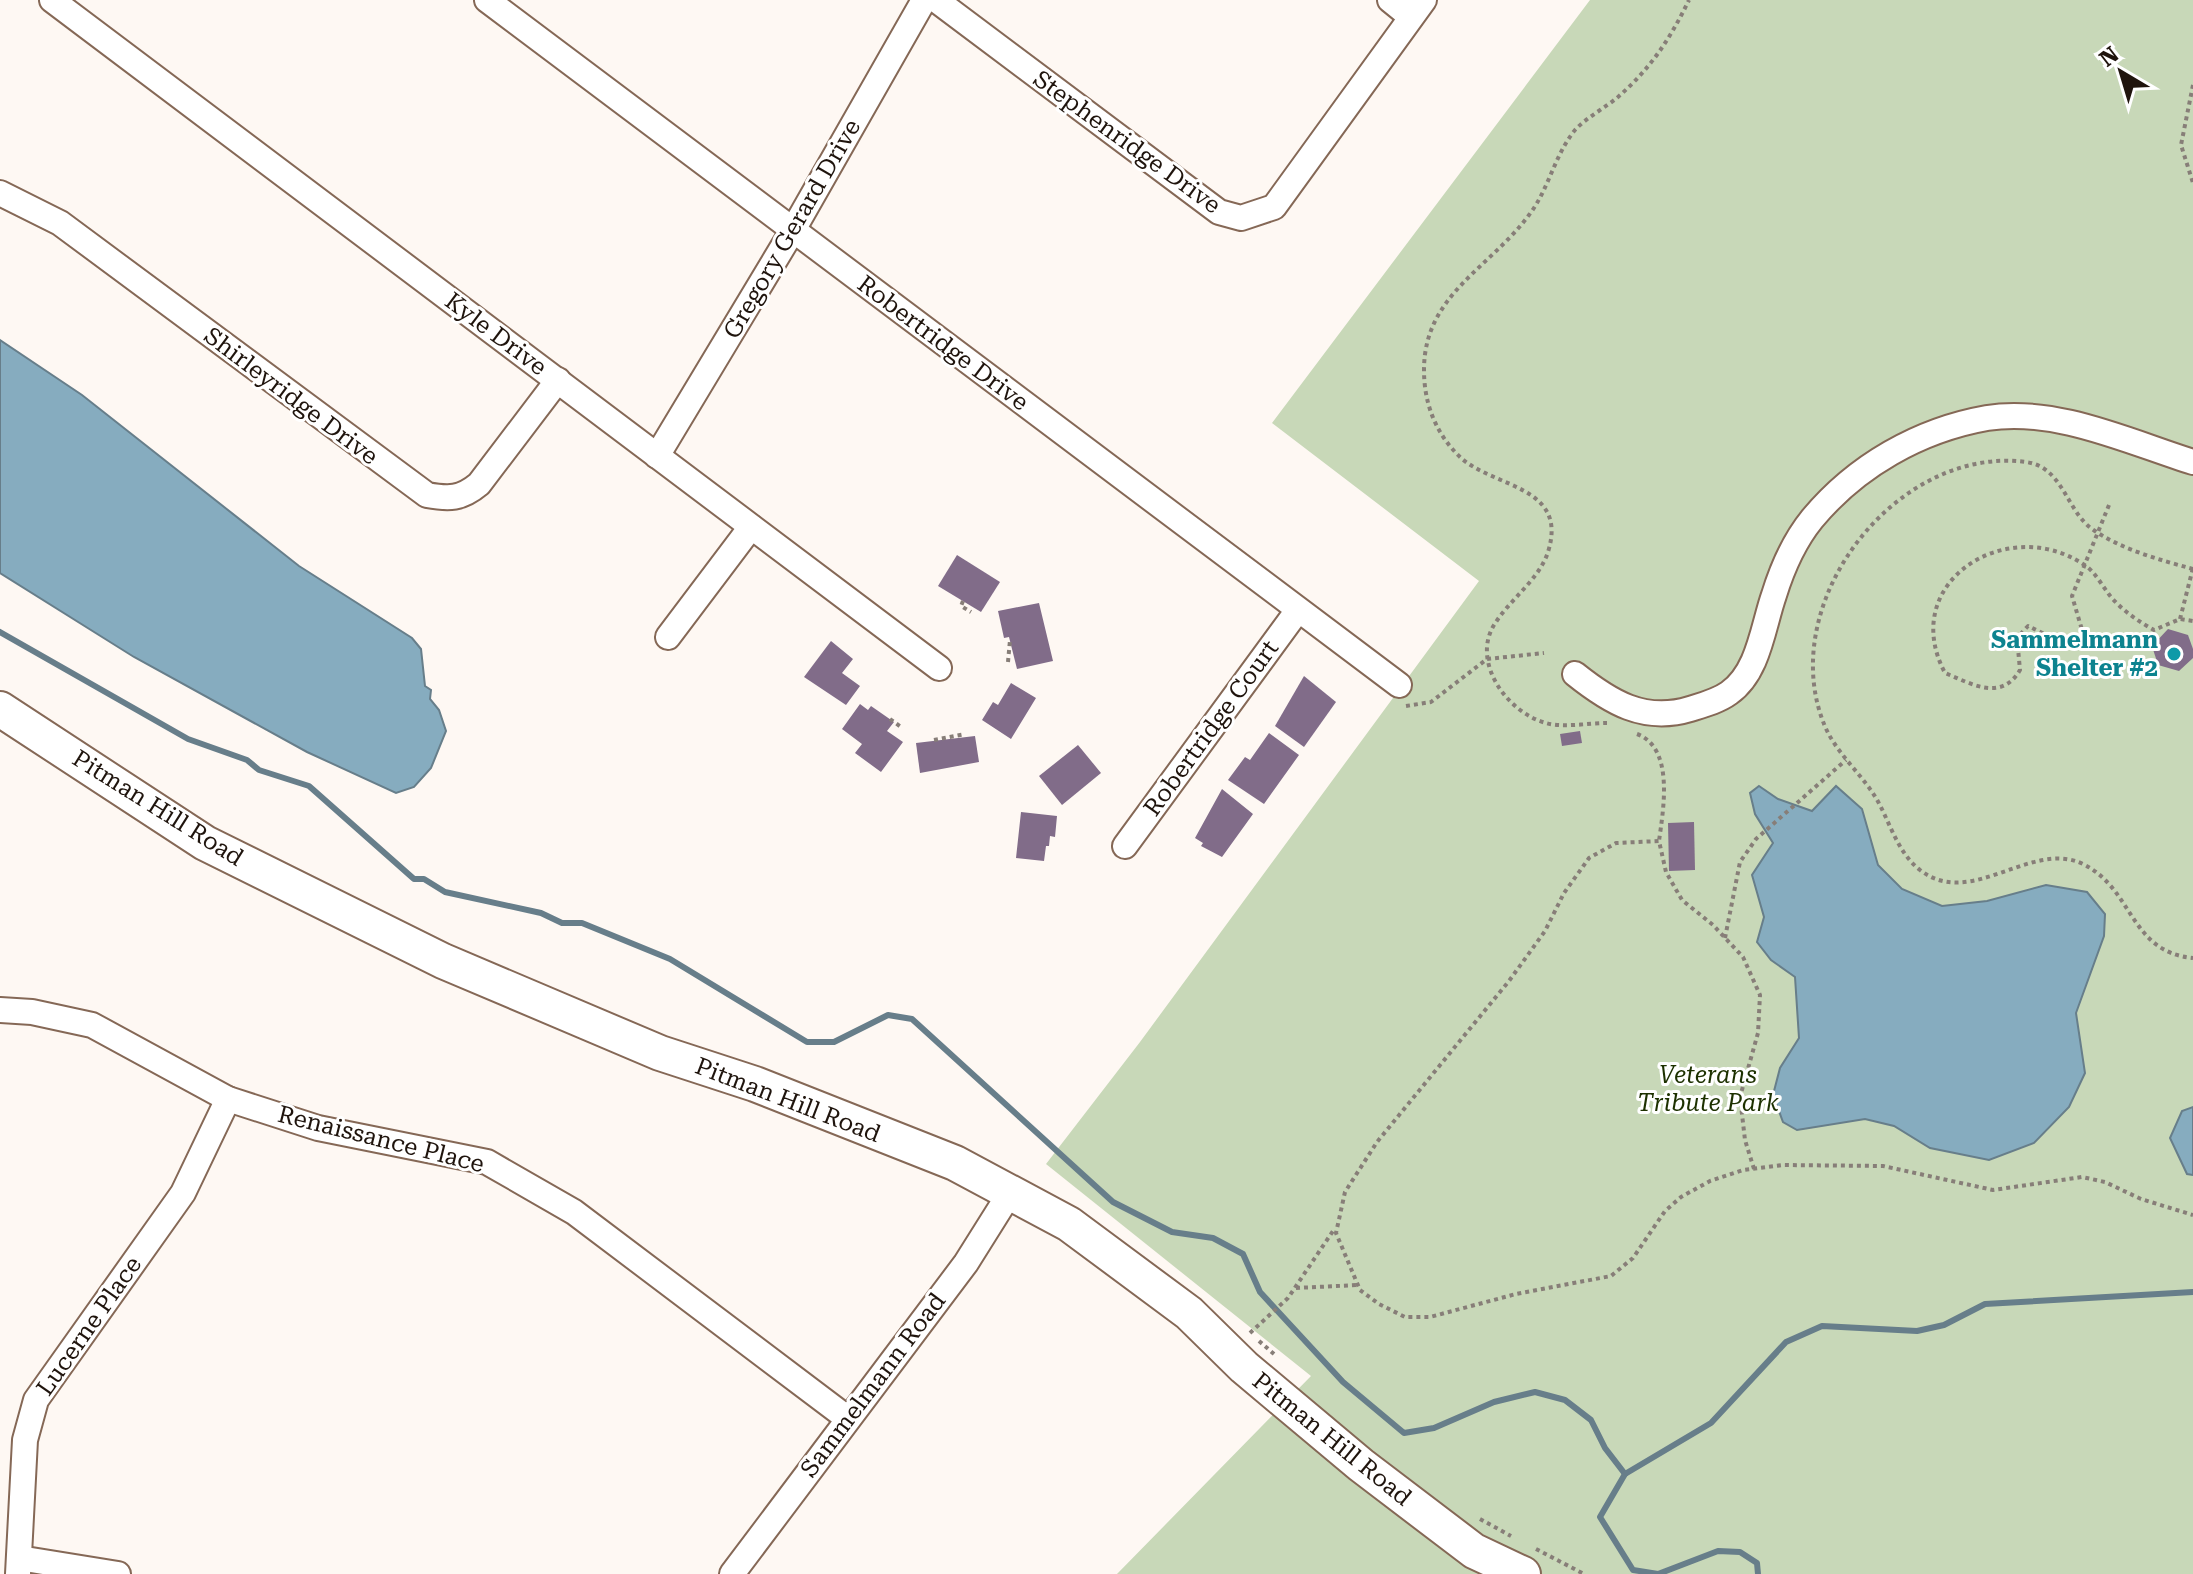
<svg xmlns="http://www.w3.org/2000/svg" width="2193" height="1574" font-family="'Roboto Serif',serif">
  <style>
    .green { fill: #c8d8b8 }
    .water { fill: #86acbf; stroke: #677e8a; stroke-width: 2 }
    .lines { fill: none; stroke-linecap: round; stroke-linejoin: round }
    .stream { stroke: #677e8a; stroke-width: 6 }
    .building { fill: #816c89 }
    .minor-casing { stroke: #856856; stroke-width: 28 }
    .secondary-casing { stroke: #856856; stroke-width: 38 }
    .path { stroke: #877e78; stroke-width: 4; stroke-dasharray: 4 4; stroke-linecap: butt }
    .minor { stroke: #fff; stroke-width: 24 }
    .secondary { stroke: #fff; stroke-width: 34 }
    .culture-dot { fill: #0f9aa8; stroke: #fff; stroke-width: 3 }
    .labels { text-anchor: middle; stroke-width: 6; stroke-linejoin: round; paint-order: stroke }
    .street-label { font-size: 24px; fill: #1f140d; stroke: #fff }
    .culture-label { font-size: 24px; font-weight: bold; fill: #0d838f; stroke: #fff; text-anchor: end }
    .park-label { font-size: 24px; font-style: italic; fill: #1d3100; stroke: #fff }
  </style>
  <rect width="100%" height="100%" fill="#fef8f3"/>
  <polygon class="green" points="1590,0 2193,0 2193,1574 1117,1574 1311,1376 1046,1164 1140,1042 1479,581 1272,423"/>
  <g class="water">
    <polygon points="0,340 82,395 299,566 412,638 421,649 425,686 431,690 430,699 439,710 446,731 431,768 414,787 396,793 307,752 134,657 0,573"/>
    <polygon points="1759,786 1778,799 1812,811 1836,786 1862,809 1878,865 1902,889 1942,906 1987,901 2046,885 2087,892 2105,914 2104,936 2076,1013 2085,1073 2069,1107 2034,1143 1989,1160 1930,1148 1894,1126 1865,1119 1797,1130 1783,1122 1773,1095 1780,1068 1799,1038 1795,977 1771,960 1757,942 1764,917 1752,875 1773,843 1755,814 1750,793"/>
    <polygon points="2193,1107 2193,1175 2187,1174 2170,1138 2182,1111"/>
  </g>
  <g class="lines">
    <g class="stream">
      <polyline points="0,632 188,739 247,760 259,770 309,786 414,879 424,879 445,892 541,913 562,923 582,923 670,959 807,1042 834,1042 888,1015 912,1019 1113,1202 1172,1232 1213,1238 1243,1254 1260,1292 1343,1382 1404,1433 1434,1428 1494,1402 1535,1392 1565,1400 1591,1420 1605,1448 1625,1474"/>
      <polyline points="1758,1574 1757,1563 1740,1552 1718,1551 1658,1574 1633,1570 1600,1517 1625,1474 1711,1423 1786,1342 1822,1326 1917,1331 1944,1325 1985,1304 2193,1292"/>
    </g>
  </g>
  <g class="building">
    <polygon points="957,555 1000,582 981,612 938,586"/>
    <polygon points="1039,603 1053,661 1017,669 1009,637 1004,638 998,611"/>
    <polygon points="2168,629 2188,635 2193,649 2193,658 2179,671 2158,665 2152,646"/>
    <polygon points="831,641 853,659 842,673 860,686 846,705 804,677"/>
    <polygon points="1304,676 1336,702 1304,747 1275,726"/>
    <polygon points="1011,683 1036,698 1011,739 982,720 993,702 998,705"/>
    <polygon points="860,704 868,710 871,706 894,722 887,731 903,742 881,772 855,753 862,744 842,729"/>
    <polygon points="1580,731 1582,743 1562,746 1560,734"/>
    <polygon points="1269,733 1299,755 1264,804 1228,780 1245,757 1250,760"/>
    <polygon points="975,736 979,762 920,773 916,743"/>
    <polygon points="1078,745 1101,773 1062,805 1039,776"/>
    <polygon points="1222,789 1253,814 1222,857 1201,846 1203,843 1195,838"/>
    <polygon points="1021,812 1057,816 1055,837 1050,836 1049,846 1046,846 1044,861 1016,858"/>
    <polygon points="1694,822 1695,870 1669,871 1668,823"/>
  </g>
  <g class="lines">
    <g class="minor-casing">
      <g id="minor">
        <polyline points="52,0 939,668"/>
        <polyline points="487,0 1399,685"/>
        <polyline points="936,0 1219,212 1241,218 1274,207 1424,0"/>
        <polyline points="1390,0 1411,17"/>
        <path d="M0 193 60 223 427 495C449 499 461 499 479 484L558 380"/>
        <polyline points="657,456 793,230 924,0"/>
        <polyline points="668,637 751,527"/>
        <path d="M1575 674C1610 702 1644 723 1690 709 1703 705 1718 701 1729 693 1759 672 1763 626 1774 595 1782 569 1795 540 1812 519 1856 466 1919 430 1987 418 2056 407 2129 442 2193 462"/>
        <polyline points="1125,846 1298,610"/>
        <polyline points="0,1010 32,1012 92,1025 228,1099 318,1128 487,1162 574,1212 847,1418"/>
        <polyline points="19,1558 118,1574"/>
        <polyline points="18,1574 25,1440 36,1400 183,1193 228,1099"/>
        <polyline points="732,1574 966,1263 1010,1193"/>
      </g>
    </g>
    <g class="secondary-casing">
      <polyline id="secondary" points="0,709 205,843 443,961 660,1053 755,1084 955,1163 1069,1224 1189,1313 1244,1367 1361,1465 1474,1551 1523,1574"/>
    </g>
    <g class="path">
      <polyline points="2193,85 2181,145 2193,183"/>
      <path d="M2109 505 2072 596 2085 640 2074 648 2028 626 2017 638 2020 670C2001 702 1972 684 1945 673 1897 582 2007 514 2083 564 2095 571 2102 586 2111 597 2123 611 2138 621 2154 630L2180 619 2193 621"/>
      <path d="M2193 569C2160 560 2120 549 2092 529 2066 510 2063 467 2026 462 1897 445 1775 602 1824 724 1835 752 1860 772 1876 798 1890 822 1897 852 1920 870 1971 910 2031 839 2083 864 2134 889 2129 952 2193 958"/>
      <polyline points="963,601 961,606 971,612"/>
      <polyline points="2180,619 2193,568"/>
      <polyline points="1008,662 1010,640"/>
      <polyline points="1406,706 1431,702 1487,659 1544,653"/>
      <polyline points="890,719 901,727"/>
      <path d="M1607 723C1588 723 1563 728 1546 723 1508 713 1471 663 1494 625 1509 600 1539 580 1548 552 1569 485 1493 488 1460 457 1436 434 1424 404 1424 370 1424 295 1489 269 1529 215 1549 189 1554 156 1575 130 1587 117 1605 108 1618 97 1651 68 1670 39 1689 0"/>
      <path d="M1637 734C1675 748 1663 811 1659 841"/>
      <polyline points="934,740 965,734"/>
      <polyline points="1725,938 1740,862 1756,839 1846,760"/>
      <polyline points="1754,1169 1745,1140 1740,1097 1758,1033 1760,995 1743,957 1713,925 1682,900 1666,872 1659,841 1616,843 1589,858 1564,893 1545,931 1509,981 1377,1142 1345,1192 1336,1233 1360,1290 1379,1304 1405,1317 1430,1317 1516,1294 1611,1276 1633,1258 1665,1211 1681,1197 1710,1181 1743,1170 1783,1165 1883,1166 1993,1190 2082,1177 2105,1182 2141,1199 2193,1215"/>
      <polyline points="1296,1288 1358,1285"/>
      <polyline points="1250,1333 1288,1298 1335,1228"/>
      <polyline points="1259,1341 1274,1354"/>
      <polyline points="1480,1519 1511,1536"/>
      <polyline points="1536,1549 1584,1574"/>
    </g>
    <use href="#minor" class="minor"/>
    <use href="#secondary" class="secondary"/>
  </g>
  <circle class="culture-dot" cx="2174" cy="654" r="8"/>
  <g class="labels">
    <g class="street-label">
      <text transform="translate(1127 142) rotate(36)" y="8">Stephenridge Drive</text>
      <text transform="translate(792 229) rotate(-60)" y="8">Gregory Gerard Drive</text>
      <text transform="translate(496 334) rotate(37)" y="8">Kyle Drive</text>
      <text transform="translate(943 343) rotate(37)" y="8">Robertridge Drive</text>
      <text transform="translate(291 396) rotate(37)" y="8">Shirleyridge Drive</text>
      <text transform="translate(1211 728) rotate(-54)" y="8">Robertridge Court</text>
      <text transform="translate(158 808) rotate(32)" y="8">Pitman Hill Road</text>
      <text transform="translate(788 1100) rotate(21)" y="8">Pitman Hill Road</text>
      <text transform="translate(381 1139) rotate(14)" y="8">Renaissance Place</text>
      <text transform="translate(89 1326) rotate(-55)" y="8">Lucerne Place</text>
      <text transform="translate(873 1385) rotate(-53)" y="8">Sammelmann Road</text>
      <text transform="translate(1332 1439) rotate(39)" y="8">Pitman Hill Road</text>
    </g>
    <g class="culture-label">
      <text x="2158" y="648">Sammelmann<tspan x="2158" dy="28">Shelter #2</tspan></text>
    </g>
    <g class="park-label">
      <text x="1708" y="1083">Veterans<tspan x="1708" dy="28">Tribute Park</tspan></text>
    </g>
  </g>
  <g transform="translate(2121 72) rotate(322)" stroke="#ffffff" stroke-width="6" paint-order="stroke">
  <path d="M0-6L14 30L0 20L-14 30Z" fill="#1f140d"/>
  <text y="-12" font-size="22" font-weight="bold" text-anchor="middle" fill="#1f140d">N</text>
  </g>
</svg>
